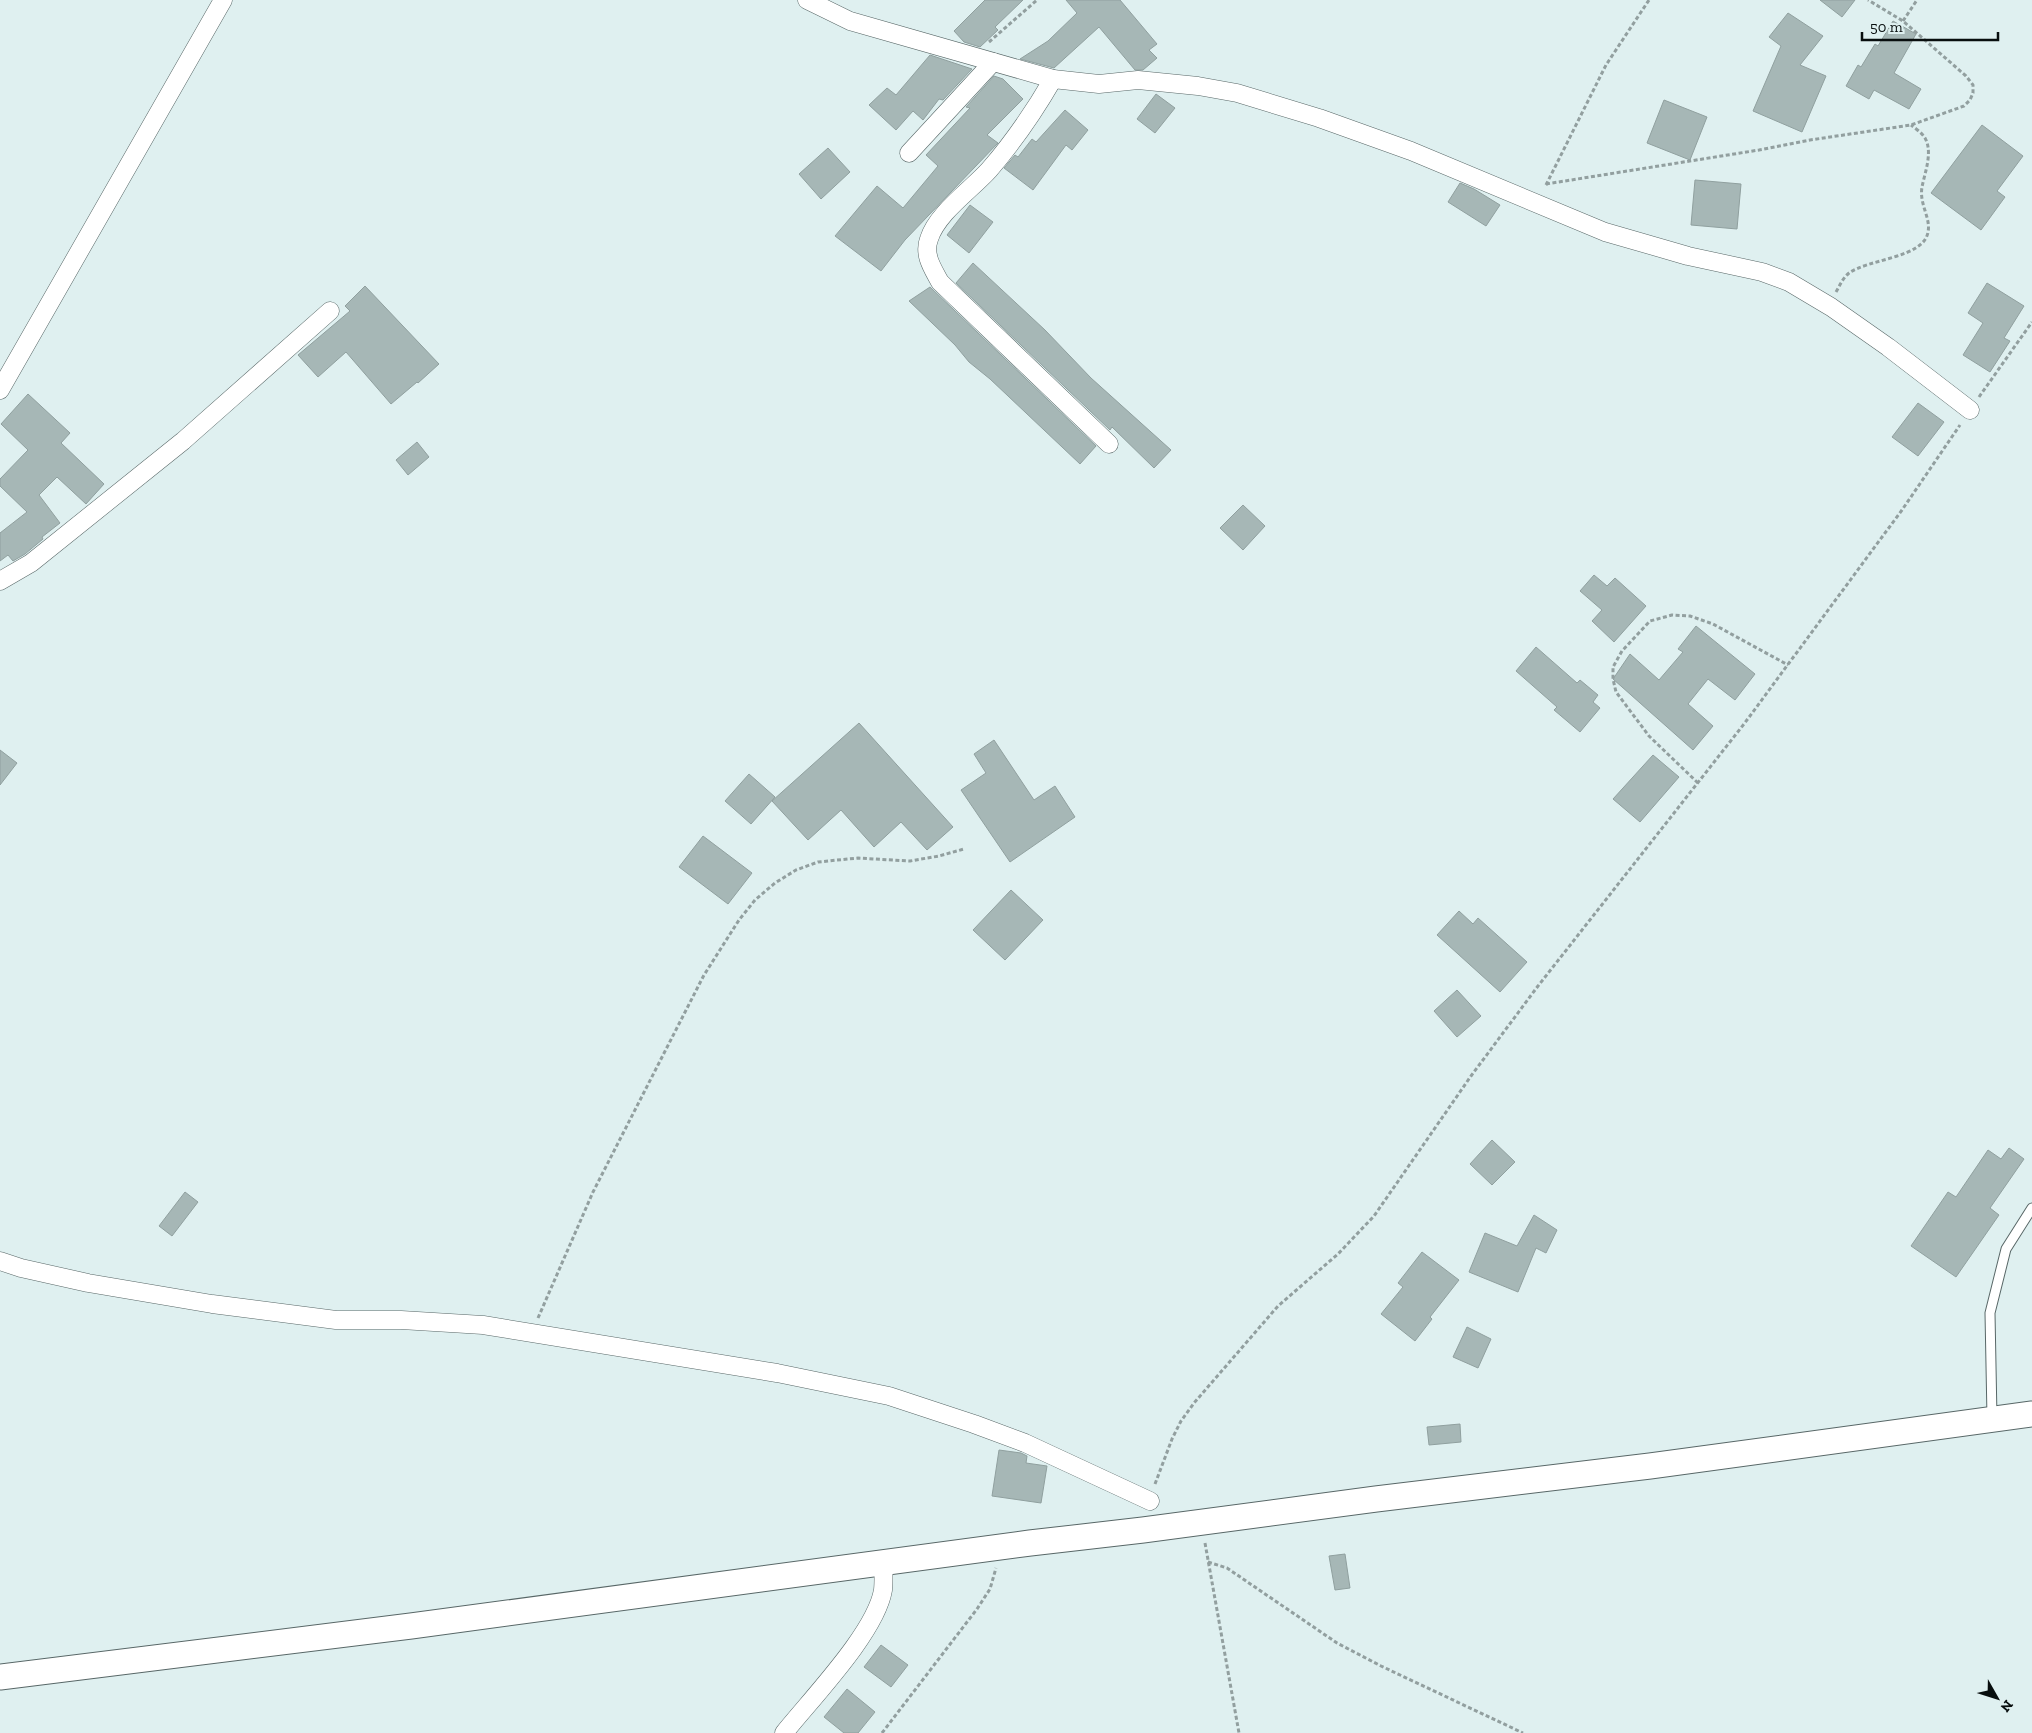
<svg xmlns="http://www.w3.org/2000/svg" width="2032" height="1733" font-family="'Zilla Slab',serif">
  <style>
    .building { fill: #a6b7b6; stroke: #90a09f }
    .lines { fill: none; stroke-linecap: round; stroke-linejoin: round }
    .service-casing { stroke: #586767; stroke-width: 11 }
    .minor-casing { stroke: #586767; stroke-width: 19 }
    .secondary-casing { stroke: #586767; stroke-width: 27 }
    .path { stroke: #929f9f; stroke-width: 3; stroke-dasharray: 4 2.5; stroke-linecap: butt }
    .service { stroke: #fff; stroke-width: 9 }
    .minor { stroke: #fff; stroke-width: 18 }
    .secondary { stroke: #fff; stroke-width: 25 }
  </style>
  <rect width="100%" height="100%" fill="#dff0f0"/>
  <g class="building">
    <polygon points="985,0 1023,0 995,27 998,30 980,47 964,42 954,31"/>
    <polygon points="1066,0 1120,0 1157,44 1149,50 1157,58 1143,70 1135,70 1099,27 1054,68 1020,59 1048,41 1077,13"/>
    <polygon points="1820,0 1855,0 1842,17"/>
    <polygon points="1788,13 1823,36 1800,65 1826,76 1802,132 1753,111 1781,46 1769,37"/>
    <polygon points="1893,21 1916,34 1894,73 1921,89 1909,109 1874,90 1869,99 1846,86 1858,65 1861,67 1875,44 1878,46"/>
    <polygon points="930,55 972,69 943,100 939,99 923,120 913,111 896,130 869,105 887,88 896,95"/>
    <polygon points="994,76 1003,79 1023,99 987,135 998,143 905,240 881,271 835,236 877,186 903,208 938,166 926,155 970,108 966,107"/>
    <polygon points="1156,94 1175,108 1155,133 1137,119"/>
    <polygon points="1664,100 1707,117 1690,160 1647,143"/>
    <polygon points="1065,110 1088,130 1072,150 1066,145 1033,190 1004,168 1015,155 1018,157 1032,139 1036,142"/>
    <polygon points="1982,125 2023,156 1997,191 2005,197 1981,230 1931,193"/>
    <polygon points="828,148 850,172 821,199 799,174"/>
    <polygon points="1695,180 1741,184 1737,229 1691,225"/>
    <polygon points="1460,183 1474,189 1500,205 1486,226 1448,202"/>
    <polygon points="970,205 993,222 969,253 947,235"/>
    <polygon points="973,263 1045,330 1091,378 1171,450 1154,468 1112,427 1110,430 956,283"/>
    <polygon points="1987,283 2024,306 2004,338 2010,341 1990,372 1963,355 1983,323 1968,313"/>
    <polygon points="365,286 439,364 418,383 417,382 391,404 346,352 318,377 298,355 350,311 345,306"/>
    <polygon points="930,287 1096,446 1080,464 990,379 969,362 955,345 909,301"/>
    <polygon points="28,394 70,433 61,443 104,484 86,504 57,477 39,495 60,523 42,537 43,539 25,554 13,561 8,555 0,561 0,533 27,512 0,486 0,479 28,450 1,424"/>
    <polygon points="1918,403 1944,422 1918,456 1892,437"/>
    <polygon points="417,442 429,457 408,475 396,460"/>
    <polygon points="1243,505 1265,526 1243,550 1220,528"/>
    <polygon points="1594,575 1607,586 1615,578 1646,606 1614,642 1592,621 1602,610 1580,591"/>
    <polygon points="1696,626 1755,674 1735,700 1708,679 1688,704 1713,726 1693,750 1613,679 1630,654 1659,680 1683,652 1678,649"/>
    <polygon points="1536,647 1577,683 1580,680 1598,695 1593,702 1600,708 1580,732 1554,710 1557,707 1516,671"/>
    <polygon points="859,723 953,827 927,850 901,822 874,847 841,810 808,840 772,801"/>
    <polygon points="994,740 1034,800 1055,786 1075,817 1010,862 961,790 986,773 974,754"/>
    <polygon points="0,750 17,763 0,785"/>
    <polygon points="1653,755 1679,777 1640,822 1613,799"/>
    <polygon points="749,774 775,797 751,824 725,801"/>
    <polygon points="703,836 752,873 728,904 679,867"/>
    <polygon points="1011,890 1043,920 1005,960 973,930"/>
    <polygon points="1459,911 1473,924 1478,918 1527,962 1500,992 1437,935"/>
    <polygon points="1457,990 1481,1016 1457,1037 1434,1011"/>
    <polygon points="1492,1140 1515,1162 1492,1185 1470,1164"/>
    <polygon points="2009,1148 2024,1159 1990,1208 1999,1215 1956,1277 1911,1246 1948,1192 1956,1197 1988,1150 2001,1159"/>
    <polygon points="185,1192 198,1202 172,1236 159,1226"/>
    <polygon points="1534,1215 1557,1230 1546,1253 1536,1248 1518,1292 1469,1272 1485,1233 1517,1246"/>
    <polygon points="1422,1252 1459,1280 1430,1317 1432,1319 1415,1341 1381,1314 1403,1287 1398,1283"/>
    <polygon points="1467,1327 1491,1339 1478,1368 1453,1357"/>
    <polygon points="1460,1424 1461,1442 1429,1445 1427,1427"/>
    <polygon points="999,1450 1021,1453 1027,1456 1026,1463 1047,1466 1041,1503 992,1496"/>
    <polygon points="1345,1554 1350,1588 1335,1590 1329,1556"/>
    <polygon points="881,1645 908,1665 891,1687 864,1667"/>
    <polygon points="847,1689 875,1712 858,1733 844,1733 824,1717"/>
  </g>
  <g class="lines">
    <g class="service-casing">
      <polyline id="service" points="1992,1418 1990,1313 2006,1249 2032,1208"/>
    </g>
    <g class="minor-casing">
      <g id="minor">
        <polyline points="807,0 850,21 1053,79 1099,84 1138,80 1198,86 1237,93 1319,118 1411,151 1605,232 1688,256 1762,272 1789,282 1831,307 1888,347 1970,410"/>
        <path d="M1053 79C1034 112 1014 141 989 170 971 190 937 213 929 239 923 255 933 269 940 282L1109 444"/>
        <polyline points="909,153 993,62"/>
        <polyline points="0,390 223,0"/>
        <polyline points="0,581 31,563 183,441 330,311"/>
        <polyline points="0,1261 21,1268 88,1283 212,1304 336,1320 401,1320 483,1325 777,1373 889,1396 974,1424 1025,1443 1150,1501"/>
        <path d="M784 1733C812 1698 876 1632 883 1590 884 1581 883 1572 884 1563"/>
      </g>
    </g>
    <g class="secondary-casing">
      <polyline id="secondary" points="0,1677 411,1626 1030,1543 1143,1530 1376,1499 1650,1466 2032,1414"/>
    </g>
    <g class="path">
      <polyline points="1903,21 1917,0"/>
      <polyline points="989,42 1037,0"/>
      <polyline points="1546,184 1759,150 1810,140 1911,125 1964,106 1970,100 1973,93 1973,85 1966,76 1903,21 1868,0"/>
      <polyline points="1546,185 1606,65 1649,0"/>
      <path d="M1836 292C1840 285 1843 278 1849 273 1868 259 1924 258 1928 232 1931 218 1919 204 1922 187 1925 172 1933 152 1925 138 1922 133 1915 128 1911 125"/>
      <polyline points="1979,397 2032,322"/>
      <polyline points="1698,783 1649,736 1616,692 1613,679 1613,667 1622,651 1650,621 1672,615 1690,616 1713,624 1788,665"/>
      <polyline points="538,1318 593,1192 704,975 739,920 755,900 775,883 796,870 818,862 858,858 910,861 939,856 964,849"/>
      <polyline points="1155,1484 1172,1439 1181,1421 1194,1403 1278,1306 1338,1254 1374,1216 1471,1076 1538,986 1744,724 1902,510 1960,425"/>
      <polyline points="1205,1543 1239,1733"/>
      <polyline points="1208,1562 1227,1568 1337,1643 1381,1666 1523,1733"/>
      <polyline points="882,1733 977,1609 990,1589 996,1568"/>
    </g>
    <use href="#service" class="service"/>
    <use href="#minor" class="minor"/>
    <use href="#secondary" class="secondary"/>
  </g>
  <g transform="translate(1997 1698) rotate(129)" stroke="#dff0f0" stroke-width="4" paint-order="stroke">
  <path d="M0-4L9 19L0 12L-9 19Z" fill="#080e0e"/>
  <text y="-8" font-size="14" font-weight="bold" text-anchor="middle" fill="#080e0e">N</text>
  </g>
  <path d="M1862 32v8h136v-8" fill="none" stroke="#080e0e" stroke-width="2.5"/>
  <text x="1870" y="32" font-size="15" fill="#080e0e" stroke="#dff0f0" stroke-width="4" paint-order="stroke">50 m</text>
</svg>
